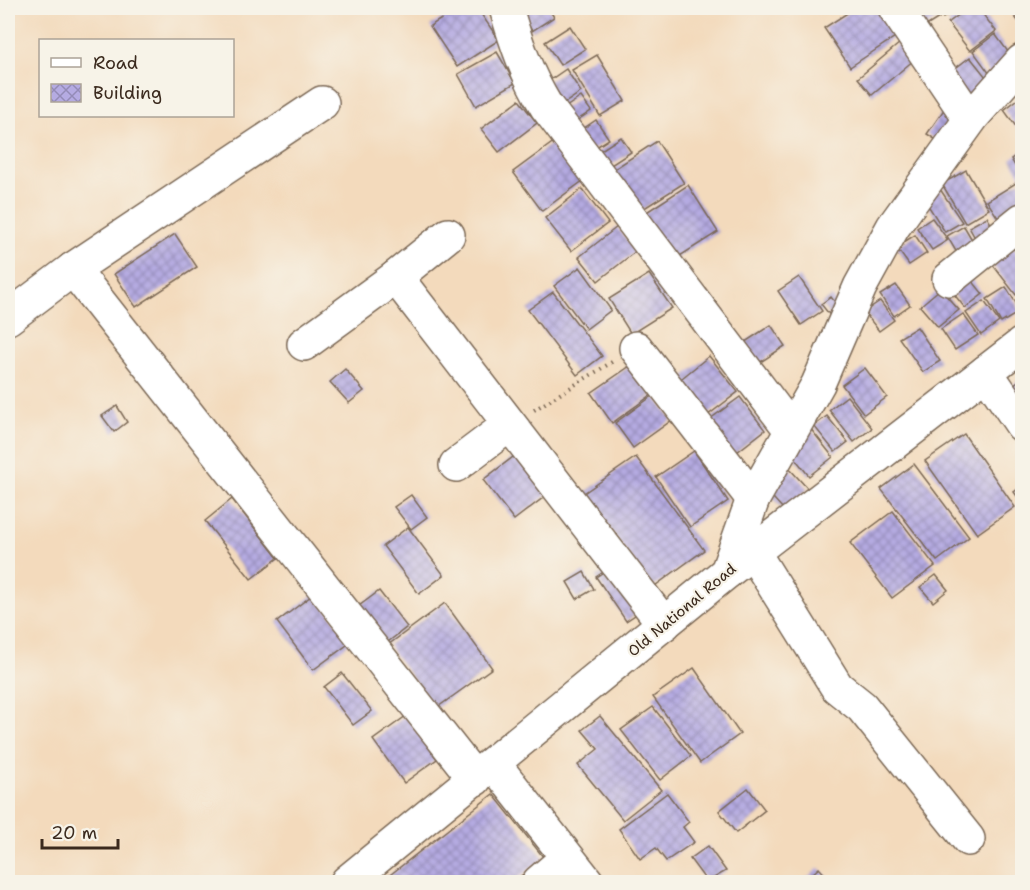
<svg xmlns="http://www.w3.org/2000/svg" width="1030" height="890" font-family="'Shantell Sans',sans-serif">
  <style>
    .building { fill: url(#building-cross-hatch) }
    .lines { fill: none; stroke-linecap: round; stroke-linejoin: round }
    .minor-casing { stroke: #7b6855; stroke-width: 36 }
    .major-casing { stroke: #7b6855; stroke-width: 36 }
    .path { stroke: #7b6855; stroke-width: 4; stroke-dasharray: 1.5 4.5; stroke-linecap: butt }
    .minor { stroke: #fff; stroke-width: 33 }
    .major { stroke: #fff; stroke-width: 33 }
    .labels { text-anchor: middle; stroke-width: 4.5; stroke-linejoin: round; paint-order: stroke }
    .street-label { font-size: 15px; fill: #3b2a1e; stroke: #f7f3e8 }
  </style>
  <defs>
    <pattern id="building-cross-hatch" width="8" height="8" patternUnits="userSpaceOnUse" patternTransform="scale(1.5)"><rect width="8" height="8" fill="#b5abe2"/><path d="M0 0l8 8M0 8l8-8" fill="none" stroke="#948bb7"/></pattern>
  </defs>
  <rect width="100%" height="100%" fill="#f7f3e8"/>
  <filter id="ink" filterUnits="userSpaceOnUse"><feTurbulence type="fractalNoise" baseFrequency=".0167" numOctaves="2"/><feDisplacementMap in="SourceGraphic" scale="12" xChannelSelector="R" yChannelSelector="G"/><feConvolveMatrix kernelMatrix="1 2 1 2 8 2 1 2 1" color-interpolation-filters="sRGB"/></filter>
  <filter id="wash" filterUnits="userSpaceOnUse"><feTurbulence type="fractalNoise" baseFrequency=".008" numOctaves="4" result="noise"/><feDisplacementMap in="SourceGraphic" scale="24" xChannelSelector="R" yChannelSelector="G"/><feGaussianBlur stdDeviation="1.35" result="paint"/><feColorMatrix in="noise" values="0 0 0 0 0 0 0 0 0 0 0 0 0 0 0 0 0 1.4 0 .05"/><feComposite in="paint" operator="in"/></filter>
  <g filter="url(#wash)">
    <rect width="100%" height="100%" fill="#f3dabc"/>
    <g id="blocks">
      <g class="building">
        <polygon points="459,8 477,8 499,40 457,67 430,26"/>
        <polygon points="527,8 548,8 554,17 532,31 520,12"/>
        <polygon points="855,8 884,8 901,33 850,67 824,28"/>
        <polygon points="905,8 931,8 939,18 920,30"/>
        <polygon points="935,8 958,8 943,18"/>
        <polygon points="968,8 978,8 996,31 970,51 948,23"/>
        <polygon points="1008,8 1022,8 1022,26"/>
        <polygon points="570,26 585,49 560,65 545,42"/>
        <polygon points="995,34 1017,64 995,81 973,51"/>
        <polygon points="900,43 914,60 872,95 858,78"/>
        <polygon points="497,52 515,83 476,106 458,74"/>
        <polygon points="597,55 625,101 600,116 572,70"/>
        <polygon points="970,57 994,87 972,104 948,74"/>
        <polygon points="566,69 581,92 556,109 540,87"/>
        <polygon points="1022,96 1022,135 1004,110"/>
        <polygon points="581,97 591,111 567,127 557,113"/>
        <polygon points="519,100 537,123 499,152 481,129"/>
        <polygon points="947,105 964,116 944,145 927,134"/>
        <polygon points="596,120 609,139 590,151 577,133"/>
        <polygon points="621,137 631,152 605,169 595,154"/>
        <polygon points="555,141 584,180 542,211 513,172"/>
        <polygon points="657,141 684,183 635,214 608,173"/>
        <polygon points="1022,151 1022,178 1011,159"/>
        <polygon points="966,170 989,209 965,223 942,184"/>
        <polygon points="1019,181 1022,186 1022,204 998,218 987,201"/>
        <polygon points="688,185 718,232 672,261 642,215"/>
        <polygon points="582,189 608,223 571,251 545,218"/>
        <polygon points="940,189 962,222 945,232 924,199"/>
        <polygon points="987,217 998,236 980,247 969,227"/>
        <polygon points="932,218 948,240 932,250 917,228"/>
        <polygon points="964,226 978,250 961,260 947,236"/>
        <polygon points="617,227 636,251 598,281 579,257"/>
        <polygon points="1022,233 1022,254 1012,241"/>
        <polygon points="175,234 197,267 136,307 114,274"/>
        <polygon points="915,235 927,253 909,265 896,247"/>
        <polygon points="1011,244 1022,259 1022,290 1016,295 989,260"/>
        <polygon points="580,267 611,310 586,329 554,286"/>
        <polygon points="649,274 672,308 631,334 609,299"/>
        <polygon points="967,274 983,294 965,308 949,288"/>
        <polygon points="799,277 822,311 801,325 778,291"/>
        <polygon points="896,285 910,305 894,316 880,295"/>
        <polygon points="1006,287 1021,311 1001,323 987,299"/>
        <polygon points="940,289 959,310 938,327 920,306"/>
        <polygon points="553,292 602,356 577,375 528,310"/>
        <polygon points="831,297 842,311 832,318 821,304"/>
        <polygon points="880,301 894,320 879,331 864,312"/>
        <polygon points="984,301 999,322 981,335 966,313"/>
        <polygon points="963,314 978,335 955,350 941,329"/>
        <polygon points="771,325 785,346 750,369 736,348"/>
        <polygon points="917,327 940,361 923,372 899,338"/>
        <polygon points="709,356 738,392 699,422 671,387"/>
        <polygon points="633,364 654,393 612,423 591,393"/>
        <polygon points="865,368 887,397 864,414 842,385"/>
        <polygon points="345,369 364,391 349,403 330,382"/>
        <polygon points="1022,378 1022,409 1008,389"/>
        <polygon points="654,395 672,420 633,448 615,423"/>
        <polygon points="847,396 872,428 854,442 829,410"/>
        <polygon points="740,397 765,430 728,459 702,425"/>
        <polygon points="117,406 127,422 114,432 102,416"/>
        <polygon points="827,416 848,442 835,452 814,426"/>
        <polygon points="810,428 833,457 809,476 786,447"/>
        <polygon points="964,434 1015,507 977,534 925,461"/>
        <polygon points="694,451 728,501 690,527 656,477"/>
        <polygon points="517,454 548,494 514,520 483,480"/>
        <polygon points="636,457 704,550 652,588 584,493"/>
        <polygon points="914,464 969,537 937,561 881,489"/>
        <polygon points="788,467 808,489 784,510 764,488"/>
        <polygon points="1022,486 1022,503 1014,492"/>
        <polygon points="411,495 427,517 411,529 394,507"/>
        <polygon points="232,499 278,558 251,579 205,521"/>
        <polygon points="893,511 935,566 892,598 850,543"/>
        <polygon points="408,527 444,575 419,594 383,546"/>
        <polygon points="611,567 641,611 626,621 596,577"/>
        <polygon points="584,572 594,589 577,599 567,582"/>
        <polygon points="936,575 948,590 933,602 920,587"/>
        <polygon points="379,591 407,627 384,645 355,609"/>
        <polygon points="315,593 351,642 313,670 277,622"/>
        <polygon points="445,603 492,668 435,709 388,645"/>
        <polygon points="694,668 740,734 700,763 653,697"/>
        <polygon points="342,673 372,711 353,725 324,687"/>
        <polygon points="653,707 691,756 660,780 621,730"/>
        <polygon points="406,716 437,759 404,783 373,740"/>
        <polygon points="600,716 661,790 623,820 578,765 598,749 582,730"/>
        <polygon points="748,788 765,810 736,833 719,811"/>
        <polygon points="667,793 689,822 683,827 694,842 666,861 656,848 640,859 619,829"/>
        <polygon points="493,794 544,858 513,882 381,882"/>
        <polygon points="708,846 726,871 707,882 690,859"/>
        <polygon points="819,868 832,882 803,882"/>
      </g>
    </g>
  </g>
  <g filter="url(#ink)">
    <use href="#blocks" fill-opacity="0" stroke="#7b6855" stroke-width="1.5"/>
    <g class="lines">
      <g class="minor-casing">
        <g id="minor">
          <path d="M506 8C516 43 527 75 546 106L791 430"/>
          <polyline points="895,8 970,119"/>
          <polyline points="73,269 475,779"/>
          <polyline points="396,277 664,624"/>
          <polyline points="949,279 1022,220"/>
          <polyline points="8,318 73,269 322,103"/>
          <polyline points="304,344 396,277 448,235"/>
          <polyline points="636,348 753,499"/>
          <polyline points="986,372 1022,425"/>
          <polyline points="456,465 509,425"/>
          <polyline points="753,552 837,687 862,707 968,839"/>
          <polyline points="727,572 753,499 818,384 860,287 893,227 973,116 1022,61"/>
          <polyline points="494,764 587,882"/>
          <polyline points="539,882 567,858"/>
        </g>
      </g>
      <g class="major-casing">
        <polyline id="major" points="347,882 727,572 1022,344"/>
      </g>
      <polyline class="path" points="534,410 612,362"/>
      <use href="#minor" class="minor"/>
      <use href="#major" class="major"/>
    </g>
  </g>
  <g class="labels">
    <g class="street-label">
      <text transform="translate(682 610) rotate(-40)" y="5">Old National Road</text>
    </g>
  </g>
  <rect width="1030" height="890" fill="none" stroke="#f7f3e8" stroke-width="30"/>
  <rect x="39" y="39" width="195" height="78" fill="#f7f3e8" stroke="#aca397" stroke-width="1.5"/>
  <rect x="51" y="58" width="30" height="9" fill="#ffffff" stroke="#aca397" stroke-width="1.5"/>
  <text x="93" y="69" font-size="18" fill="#3b2a1e">Road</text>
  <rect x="51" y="84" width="30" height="18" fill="url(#building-cross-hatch)" stroke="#aca397" stroke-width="1.5"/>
  <text x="93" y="99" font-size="18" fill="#3b2a1e">Building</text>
  <path d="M42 839v9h76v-9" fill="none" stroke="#3b2a1e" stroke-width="3"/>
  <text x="51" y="839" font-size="18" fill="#3b2a1e" stroke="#f7f3e8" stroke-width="4.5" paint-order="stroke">20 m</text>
</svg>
